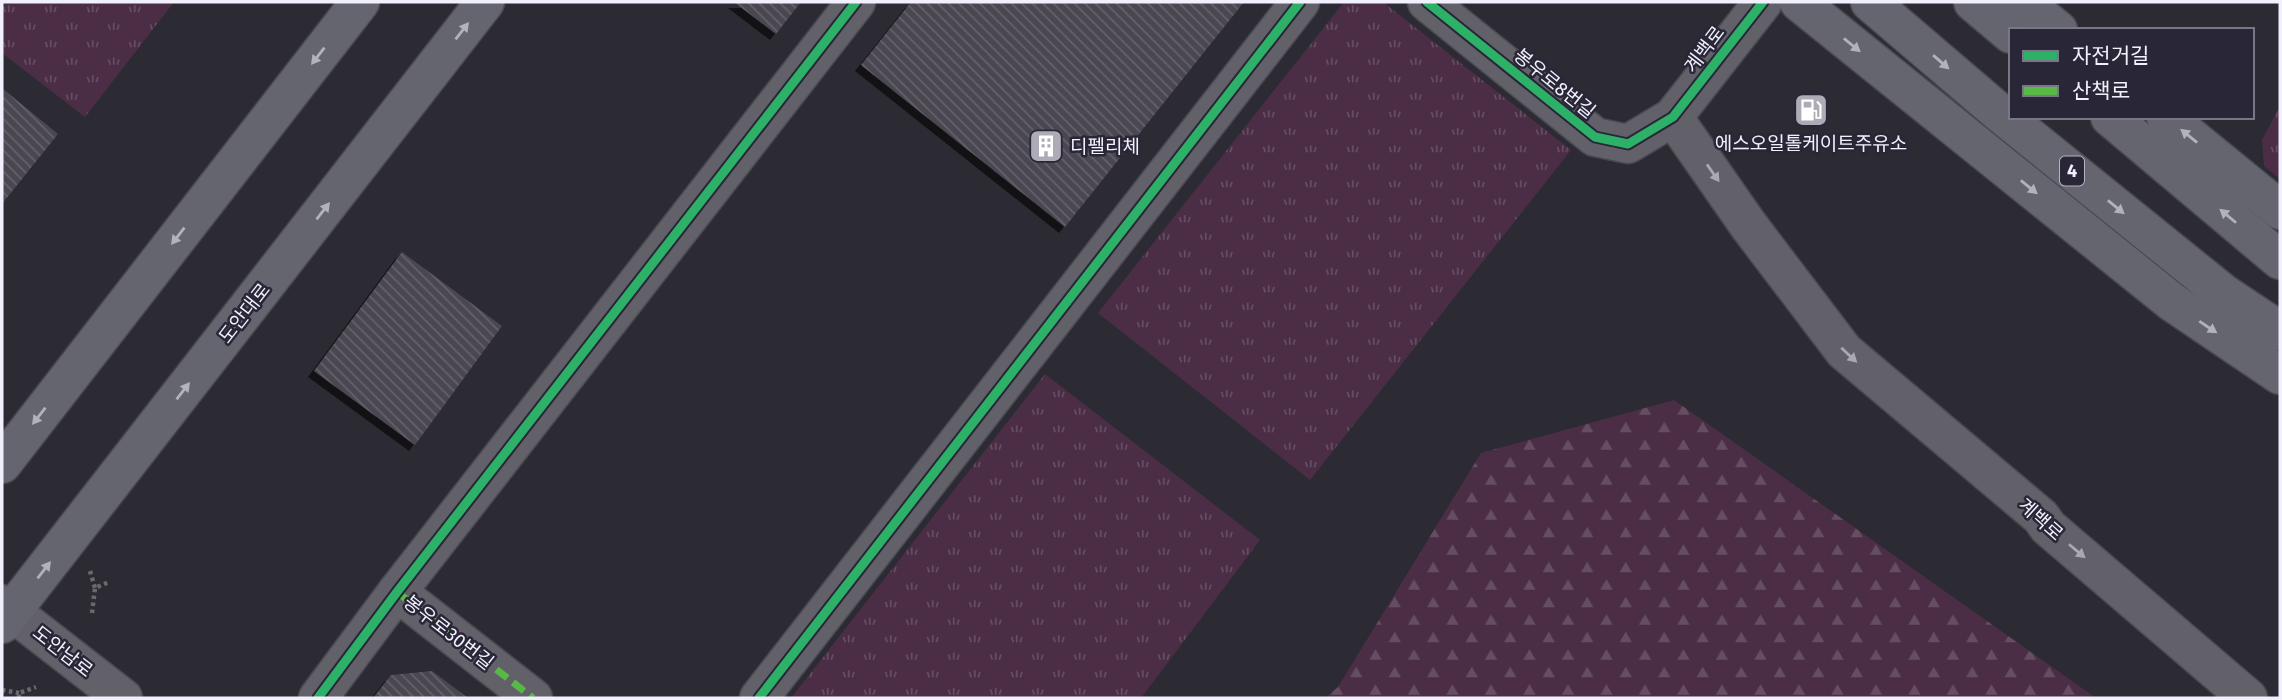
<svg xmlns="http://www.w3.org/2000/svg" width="2282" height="700" font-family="'Fira Sans','Noto Sans KR',sans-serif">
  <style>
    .grass { fill: url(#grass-tufts) }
    .forest { fill: url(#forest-firs) }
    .building { fill: url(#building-back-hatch); filter: url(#shadow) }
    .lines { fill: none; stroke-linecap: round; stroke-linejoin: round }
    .minor-casing { stroke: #494850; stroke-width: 41 }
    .major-casing { stroke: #494850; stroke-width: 41 }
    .path { stroke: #69686e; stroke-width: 4.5; stroke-dasharray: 3.5 3.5; stroke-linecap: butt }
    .minor { stroke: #626068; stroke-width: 38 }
    .major { stroke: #64656e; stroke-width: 38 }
    .quiet { stroke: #58b947; stroke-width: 7; stroke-dasharray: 14 7; stroke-linecap: butt }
    .cycleway-casing { stroke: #292637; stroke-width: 13 }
    .cycleway { stroke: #2db169; stroke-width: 9 }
    .oneway { fill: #b2b1bc }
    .oneway2 { fill: #aaa8b2 }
    .labels { text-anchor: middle; stroke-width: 5; stroke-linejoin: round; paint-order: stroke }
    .shield { fill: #292637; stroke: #b6b3c1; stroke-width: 2 }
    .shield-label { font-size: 18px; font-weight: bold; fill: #f2f0fc }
    .street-label { font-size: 19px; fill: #f2f0fc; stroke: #292637 }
    .poi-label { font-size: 19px; fill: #f2f0fc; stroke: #292637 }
  </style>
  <defs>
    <pattern id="grass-tufts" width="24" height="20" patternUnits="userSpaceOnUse" patternTransform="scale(1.75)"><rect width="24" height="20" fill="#4b2e46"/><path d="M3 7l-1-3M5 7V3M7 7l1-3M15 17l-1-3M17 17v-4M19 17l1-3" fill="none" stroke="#654d62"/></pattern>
    <pattern id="forest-firs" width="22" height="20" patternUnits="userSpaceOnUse" patternTransform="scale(1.75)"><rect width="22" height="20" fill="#4b2e46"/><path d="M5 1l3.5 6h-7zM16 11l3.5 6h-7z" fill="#654d62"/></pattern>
    <pattern id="building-back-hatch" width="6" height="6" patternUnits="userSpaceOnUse" patternTransform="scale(1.75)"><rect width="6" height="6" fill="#4b4651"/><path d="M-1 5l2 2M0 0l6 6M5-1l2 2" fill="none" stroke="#65616b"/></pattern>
    <filter id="shadow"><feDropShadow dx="-6" dy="6" stdDeviation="0" flood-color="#0009"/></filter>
  </defs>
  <rect width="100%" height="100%" fill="#2c2a33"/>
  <g class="grass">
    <polygon points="2,2 174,2 85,117 2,53"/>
    <polygon points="1344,2 1383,2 1571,150 1310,480 1098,313"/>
    <polygon points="2280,106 2280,179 2264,166 2262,140"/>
    <polygon points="1045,374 1260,540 1141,698 791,698"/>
  </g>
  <polygon class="forest" points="1674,400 2096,698 1325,698 1338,687 1481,453"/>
  <g class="building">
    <polygon points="734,2 801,2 776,34"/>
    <polygon points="911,2 1244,2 1065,227 861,65"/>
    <polygon points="3,89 58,134 2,204 2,91"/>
    <polygon points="402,252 502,326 415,445 314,371"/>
    <polygon points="432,671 468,698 373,698 391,675"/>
  </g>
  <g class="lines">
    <g class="minor-casing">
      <g id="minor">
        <polyline points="1427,2 1595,137 1628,144 1673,117 1763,2"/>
        <polyline points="1673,117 1749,226 1844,351 2041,517 2048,527 2248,698"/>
        <polyline points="397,592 533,698"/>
        <polyline points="2,604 123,698"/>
        <polyline points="318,698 397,592 856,2"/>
        <polyline points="759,698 1300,2"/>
      </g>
    </g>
    <g class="major-casing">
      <g id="major">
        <polyline points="1799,2 2172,302 2280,375"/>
        <polyline points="1870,2 2001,114 2223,293 2280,331"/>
        <polyline points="1973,2 2011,34"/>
        <polyline points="2023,2 2058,30"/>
        <polyline points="2110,117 2280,260"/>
        <polyline points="2166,117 2280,210"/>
        <polyline points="2,464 360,2"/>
        <polyline points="2,624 485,2"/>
      </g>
    </g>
    <g class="path">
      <polyline points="90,571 95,588"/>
      <polyline points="92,613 95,588 109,582"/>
      <polyline points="2,690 19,693"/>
      <polyline points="19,698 19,693 36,687"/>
    </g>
    <use href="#minor" class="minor"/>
    <use href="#major" class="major"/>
    <polyline class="quiet" points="397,592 533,698"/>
    <g class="cycleway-casing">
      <g id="cycleway">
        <polyline points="1427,2 1595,137 1628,144 1673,117 1763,2"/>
        <polyline points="318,698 397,592 856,2"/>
        <polyline points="759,698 1300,2"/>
      </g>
    </g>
    <use href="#cycleway" class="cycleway"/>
  </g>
  <defs><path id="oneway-solid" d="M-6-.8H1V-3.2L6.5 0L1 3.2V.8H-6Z" transform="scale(1.75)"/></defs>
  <g class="oneway">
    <use href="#oneway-solid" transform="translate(462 31) rotate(-52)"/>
    <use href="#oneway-solid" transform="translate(1852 45) rotate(39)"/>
    <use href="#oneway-solid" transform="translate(318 56) rotate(128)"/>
    <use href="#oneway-solid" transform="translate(1941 62) rotate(41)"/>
    <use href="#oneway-solid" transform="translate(2189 136) rotate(-141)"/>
    <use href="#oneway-solid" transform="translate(2029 187) rotate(39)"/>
    <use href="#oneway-solid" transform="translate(2116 207) rotate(39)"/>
    <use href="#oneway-solid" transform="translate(323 211) rotate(-52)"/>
    <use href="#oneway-solid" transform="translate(2228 216) rotate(-140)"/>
    <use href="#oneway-solid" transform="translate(178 236) rotate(128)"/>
    <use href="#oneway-solid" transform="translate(2208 327) rotate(34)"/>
    <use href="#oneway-solid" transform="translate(183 391) rotate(-52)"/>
    <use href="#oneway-solid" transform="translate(39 416) rotate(128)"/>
    <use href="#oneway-solid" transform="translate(44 570) rotate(-52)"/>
  </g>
  <g class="oneway2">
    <use href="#oneway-solid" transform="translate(1713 173) rotate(55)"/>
    <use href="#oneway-solid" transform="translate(1849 355) rotate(43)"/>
    <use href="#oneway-solid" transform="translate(2077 551) rotate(40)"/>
  </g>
  <defs>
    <g id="fuel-square" transform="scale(1.75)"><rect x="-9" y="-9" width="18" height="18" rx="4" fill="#adabb6" stroke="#292637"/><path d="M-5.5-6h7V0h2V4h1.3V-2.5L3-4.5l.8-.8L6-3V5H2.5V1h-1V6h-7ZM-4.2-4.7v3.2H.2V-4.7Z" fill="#fff"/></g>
    <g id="building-square" transform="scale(1.75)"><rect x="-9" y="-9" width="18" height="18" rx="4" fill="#adabb6" stroke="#292637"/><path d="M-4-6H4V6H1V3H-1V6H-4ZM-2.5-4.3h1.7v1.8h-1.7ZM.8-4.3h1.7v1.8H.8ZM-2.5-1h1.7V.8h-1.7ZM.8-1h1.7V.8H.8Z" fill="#fff"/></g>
  </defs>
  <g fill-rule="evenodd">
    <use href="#fuel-square" x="1811" y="110"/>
    <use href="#building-square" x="1046" y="146"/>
  </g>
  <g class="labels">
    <rect class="shield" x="2060" y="156.5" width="24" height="29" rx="5"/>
    <g class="shield-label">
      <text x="2072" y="177">4</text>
    </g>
    <g class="street-label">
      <text transform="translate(1704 49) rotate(-53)" y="7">계백로</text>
      <text transform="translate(1555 83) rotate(39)" y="7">봉우로8번길</text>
      <text transform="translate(244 313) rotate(-52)" y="7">도안대로</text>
      <text transform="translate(2041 519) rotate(42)" y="7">계백로</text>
      <text transform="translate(449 632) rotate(38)" y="7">봉우로30번길</text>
      <text transform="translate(63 651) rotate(38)" y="7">도안남로</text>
    </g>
    <g class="poi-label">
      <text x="1811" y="150">에스오일톨케이트주유소</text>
      <text x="1070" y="153" text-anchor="start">디펠리체</text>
    </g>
  </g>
  <rect width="2282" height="700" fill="none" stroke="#f2f0fc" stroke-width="7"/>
  <rect x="2009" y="28" width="245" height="91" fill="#292637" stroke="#797786" stroke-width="2"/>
  <rect x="2023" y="51" width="35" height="10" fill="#2db169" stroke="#797786" stroke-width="2"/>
  <text x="2072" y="63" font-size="21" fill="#f2f0fc">자전거길</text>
  <rect x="2023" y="86" width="35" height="10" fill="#58b947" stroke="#797786" stroke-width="2"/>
  <text x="2072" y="98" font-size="21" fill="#f2f0fc">산책로</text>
</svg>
